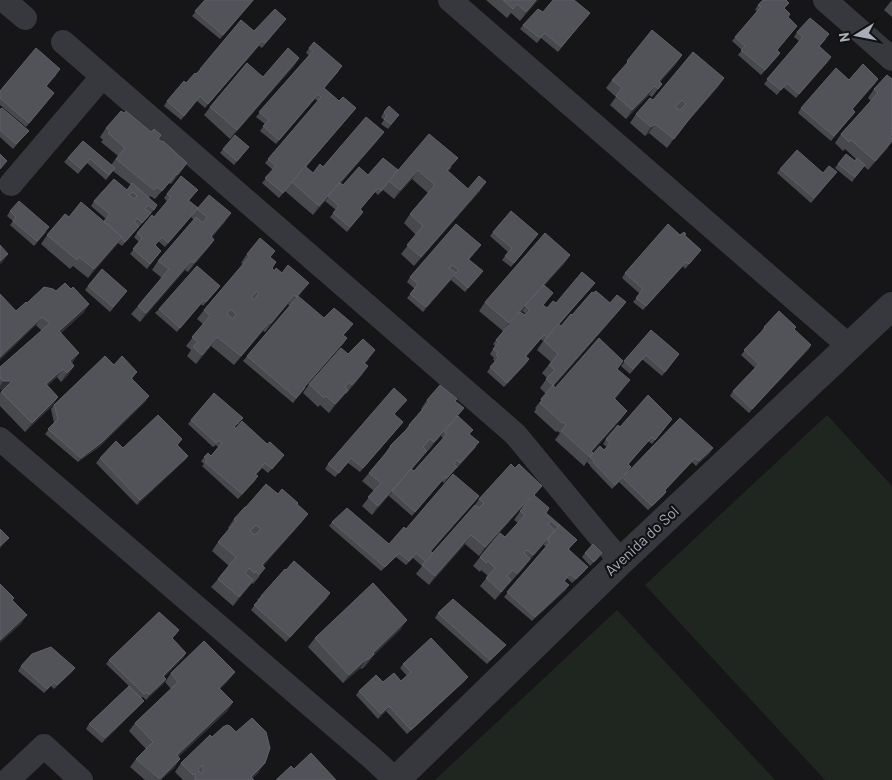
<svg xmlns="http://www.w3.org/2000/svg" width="892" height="780" font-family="Barlow,sans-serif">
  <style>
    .green { fill: #1e261f }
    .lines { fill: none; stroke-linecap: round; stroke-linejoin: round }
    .minor { stroke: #37383d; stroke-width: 24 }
    .tertiary { stroke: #37383d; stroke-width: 28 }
    .wall { fill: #47494d; fill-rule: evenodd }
    .shaded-wall { fill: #2f3033 }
    .building { fill: #525359; stroke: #5f6168; fill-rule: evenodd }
    .labels { text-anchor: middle; stroke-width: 4.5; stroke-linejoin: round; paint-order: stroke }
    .street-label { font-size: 15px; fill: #a8adb8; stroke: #111113 }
  </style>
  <rect width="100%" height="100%" fill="#161618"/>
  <g class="green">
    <polygon points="827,415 892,486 892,780 825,780 645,585"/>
    <polygon points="617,610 775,780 436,780 436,779"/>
  </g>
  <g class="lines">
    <g class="minor">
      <polyline points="4,0 25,18"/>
      <polyline points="450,0 849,346"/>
      <polyline points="825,0 892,59"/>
      <polyline points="63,42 515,434 606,544 621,561"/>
      <polyline points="11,184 102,77"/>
      <polyline points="0,439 371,757 396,780"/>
      <polyline points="8,780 44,746 81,780"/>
    </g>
    <polyline class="tertiary" points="396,780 621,561 892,306"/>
  </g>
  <g class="wall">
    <polygon points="205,0 254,0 220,39 192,16"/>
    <polygon points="486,0 538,0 520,21 511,13 507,18"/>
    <polygon points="892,0 892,17 884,10"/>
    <polygon points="758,5 785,9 788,18 797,26 777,50 780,53 777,57 761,75 738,55 742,50 732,41 757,11 755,10"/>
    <polygon points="586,17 558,52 541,38 537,43 520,29 523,25"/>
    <polygon points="286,19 262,48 259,46 205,108 197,101 181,120 164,106 167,101 197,73 200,69 254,31"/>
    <polygon points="797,32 826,39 819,47 831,57 796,98 783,87 777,95 764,84 799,41 794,37"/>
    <polygon points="309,48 339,71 324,88 339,101 356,108 306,167 313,173 384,132 377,141 341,183 343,185 368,175 398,170 452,167 448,171 468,189 480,191 414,266 401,254 416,235 404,223 410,214 428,193 412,179 394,199 383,190 378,195 375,192 361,209 363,212 347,232 330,217 336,210 325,201 313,215 285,191 279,198 262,183 273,170 265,163 318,101 315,99 276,144 260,131 265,124 256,117 309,55 306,53"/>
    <polygon points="682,55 676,64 660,82 662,84 652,97 649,95 626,119 610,105 616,97 606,88 612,80"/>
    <polygon points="299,58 293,67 230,139 204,115 210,107 263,77"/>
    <polygon points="57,74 46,87 54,93 26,127 0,105 0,91"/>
    <polygon points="724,78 718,87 683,127 667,148 649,133 645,136 630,123 636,114 653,100"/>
    <polygon points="878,79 853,109 855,112 831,141 798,113 801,108 849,80"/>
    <polygon points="892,79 892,138 887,149 868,170 864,166 852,182 835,168 838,164 855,161 856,159 845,149 843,151 835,143 841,134 871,101 868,98 874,89"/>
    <polygon points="0,109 25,135 13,149 0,137"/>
    <polygon points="384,112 396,119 388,129 381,124 384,120 381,117"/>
    <polygon points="106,128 158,139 187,163 171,184 169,183 155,199 150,196 149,198 154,210 122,246 118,243 88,278 73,266 70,269 41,244 47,235 69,217 104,221 106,219 91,206 94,201 127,190 131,185 113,171 106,180 87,163 78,174 64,162 83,141 111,165 118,156 101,142 103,140 100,137"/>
    <polygon points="249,147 234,165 220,153 223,149"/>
    <polygon points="780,169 823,173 837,172 811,203 777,173"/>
    <polygon points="198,190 189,201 198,208 225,222 212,237 214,240 208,248 188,272 185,270 140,322 131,314 138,306 162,278 152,270 158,261 194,220 191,217 165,247 158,241 155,245 161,251 147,269 130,254 139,242 134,237 137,233 154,217 167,201 164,198 167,194"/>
    <polygon points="10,211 46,232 34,246 10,225 13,221 7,216"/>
    <polygon points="493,232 538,234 511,267 502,260 508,252 490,236"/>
    <polygon points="686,234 685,235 701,250 685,269 683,266 643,310 633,302 640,294 622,278 625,273 680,235"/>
    <polygon points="481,245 469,260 483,271 465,292 451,280 423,312 407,298 415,289 407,282 410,277"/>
    <polygon points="275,251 270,257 276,262 272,268 302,292 298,297 324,318 350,328 343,335 347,338 344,343 305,387 301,393 293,403 243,361 290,306 288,304 265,332 263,331 234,365 211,346 196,364 187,356 191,350 186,346 203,324 197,319 204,310 243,264 241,263 247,254"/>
    <path d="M570 255 564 264 544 285 553 293 543 305 547 308 556 303 591 287 559 325 561 326 572 315 610 303 626 302 619 311 554 386 555 388 617 369 623 389 615 399 627 411 621 419 592 452 593 453 584 466 555 440 560 433 557 431 556 432 534 412 536 409 535 408 546 394 540 388 547 378 542 373 551 362 537 350 543 341 541 339 526 357 529 359 526 364 504 387 487 372 495 361 493 360 494 358 490 354 495 346 493 344 503 331 479 311 485 302ZM522 311 526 314 525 315 521 312Z"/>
    <polygon points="88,286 127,291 110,312 85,290"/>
    <polygon points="220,286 203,306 201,304 177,332 155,313 159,309"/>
    <polygon points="71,289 89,304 83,313 61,333 73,362 72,363 74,366 68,375 61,382 57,377 47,386 58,397 52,406 25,432 0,406 0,393 3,390 0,390 0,367 42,331 36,325 16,311 27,303 56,291"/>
    <polygon points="764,327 794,330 811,345 808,350 749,413 730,396 733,391 755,368 741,355 761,332"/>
    <polygon points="651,330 679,354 662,376 643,360 642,360 630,374 621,366"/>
    <polygon points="348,354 369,359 365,363 362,375 346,394 345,393 329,413 320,405 318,407 303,393 309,384"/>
    <polygon points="114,365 137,372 132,379 146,401 99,447 78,462 45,434 54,423 51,409 54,405"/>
    <path d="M427 400 455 401 458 416 470 434 476 447 457 468 456 467 444 483 442 481 412 516 389 496V495L372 515 362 506 374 491 362 481 369 473 384 455 390 446 404 432 409 425 422 410 421 409ZM441 435V436L443 438 414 471 412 469 420 460 424 448 428 451Z"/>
    <polygon points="403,404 394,414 403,422 360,472 348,463 335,477 325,469 328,464"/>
    <polygon points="672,419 652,444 648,441 629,464 628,471 625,475 710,453 696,466 692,462 665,490 666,492 663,496 648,510 619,482 612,489 590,466 590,465 587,462 590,457 604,450 607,447 603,444 606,439 620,427"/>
    <polygon points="191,420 239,423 234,427 281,459 268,473 262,468 256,475 255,481 238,499 202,466 204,464 201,461 208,453 211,456 218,447 216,445 213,447 188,424"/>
    <polygon points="178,445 188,456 185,460 137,505 96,463 100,458 123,448"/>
    <polygon points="278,494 297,504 302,522 263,566 259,577 253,584 252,583 233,606 211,587 218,579 229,566 212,551 218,542 229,529 228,528 234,519 246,507"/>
    <polygon points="479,496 431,552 433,553 475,505 479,499 535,496 546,513 577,540 569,549 585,571 572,583 567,578 565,581 566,590 532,621 504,597 546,547 544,545 544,544 495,600 480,586 488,576 481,570 480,572 473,566 480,557 505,537 518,523 514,520 523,507 523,506 479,556 465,544 429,585 416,574 422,566 413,558 406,565 396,557 381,571 329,526 332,522 389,544 406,529"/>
    <polygon points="585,553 599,557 590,566 582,557"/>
    <polygon points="286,570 327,598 286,642 251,610 258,601 257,600 261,596"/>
    <polygon points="438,613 502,649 487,664 435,618"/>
    <polygon points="401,629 374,655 368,663 362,669 361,668 356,671 343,683 308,647 315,638"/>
    <polygon points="179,630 172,639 186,653 183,658 164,677 166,679 163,684 146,700 143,697 141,698 140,705 102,743 86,729 89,724 129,686 106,664 109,660"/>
    <polygon points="403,664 468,677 464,682 407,734 386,711 378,719 356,695 359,691 383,682 401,681 407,676 400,668"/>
    <polygon points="21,666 75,668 72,672 54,689 51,686 44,693 18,671"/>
    <polygon points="235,672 228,681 220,689 233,702 227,711 178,757 180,759 174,768 161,780 145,780 130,767 136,759 146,749 129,731 135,723 171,689 165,682 171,673"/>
    <polygon points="212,737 259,772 252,779 254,780 183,780 175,772 181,763"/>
  </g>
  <g class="shaded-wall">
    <polygon points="253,0 254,0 220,39 223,35"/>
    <polygon points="536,0 538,0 520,21 526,12"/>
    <polygon points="262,41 259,46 205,108 208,104"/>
    <polygon points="682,55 676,64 656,87 659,81"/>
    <polygon points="831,57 828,62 796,98 799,94"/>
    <polygon points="299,58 293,67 230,139 237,130"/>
    <polygon points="724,78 718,87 683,127 667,148 690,118"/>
    <polygon points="878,79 875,84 849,113 852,109"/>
    <polygon points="655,86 649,95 626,119 632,110"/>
    <polygon points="318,94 315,99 276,144 279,140"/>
    <polygon points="356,108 353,112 292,182"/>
    <polygon points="655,124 649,133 645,136 651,127"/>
    <polygon points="384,132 377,141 313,215 319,206"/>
    <polygon points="892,141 887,149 868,170 875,161"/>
    <polygon points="187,163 181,172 171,184 177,175"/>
    <polygon points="418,170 412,179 394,199 400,190"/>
    <polygon points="486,182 480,191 414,266 421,257"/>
    <polygon points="194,213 191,217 165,247 168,243"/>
    <polygon points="231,213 225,222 204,245 211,236"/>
    <polygon points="122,237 116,246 88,278 94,269"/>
    <polygon points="214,240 208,248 188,272 194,263"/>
    <polygon points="8,254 2,263 0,264 0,261"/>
    <polygon points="570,255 564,264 503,332 509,323"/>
    <polygon points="191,261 185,270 140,322 146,313"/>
    <polygon points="686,262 683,266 643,310 646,306"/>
    <polygon points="454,275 451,280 423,312 426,307"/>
    <polygon points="309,283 302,292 290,306 296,297"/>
    <polygon points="294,295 288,304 265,332 271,323"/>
    <polygon points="204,300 201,304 177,332 180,328"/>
    <polygon points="626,302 619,311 547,394 553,385"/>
    <polygon points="89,304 83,313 53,340 59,331"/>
    <polygon points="42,317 36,325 0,360 0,357"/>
    <polygon points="269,322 263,331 234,365 241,356"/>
    <polygon points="217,337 211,346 196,364 202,355"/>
    <polygon points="347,338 344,343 302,391 305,386"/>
    <polygon points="811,345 808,350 749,413 752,409"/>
    <polygon points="375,350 369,359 357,371 364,363"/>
    <polygon points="79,353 73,362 64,370 70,361"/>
    <polygon points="529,359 526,364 504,387 507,383"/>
    <polygon points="74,366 68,375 61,382 67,373"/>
    <polygon points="368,366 362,375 346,394 352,385"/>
    <polygon points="63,369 57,377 40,393 46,384"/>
    <polygon points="630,380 623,389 607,407 614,398"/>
    <polygon points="3,381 12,381 6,390 0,390 0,386"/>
    <polygon points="348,390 341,399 329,413 335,404"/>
    <polygon points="149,396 146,401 99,447 78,462 81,458"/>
    <polygon points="58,397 52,406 25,432 32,423"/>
    <polygon points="464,408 457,417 428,451 434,442"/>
    <polygon points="627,411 621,419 589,456 591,451"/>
    <polygon points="403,422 400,426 360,472 363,468"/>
    <polygon points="713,448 710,453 696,466 699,461"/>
    <polygon points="427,451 420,460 372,515 378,506"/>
    <polygon points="188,456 185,460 137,505 140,500"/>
    <polygon points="695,458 692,462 662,494 665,490"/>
    <polygon points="258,476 255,481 238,499 242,494"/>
    <polygon points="445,477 442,481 412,516 415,512"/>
    <polygon points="479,496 476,501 427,556 430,551"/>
    <polygon points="529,498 523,506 479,556 485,547"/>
    <polygon points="308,514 302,522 256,574 262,565"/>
    <polygon points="555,530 544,544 526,564 533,555"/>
    <polygon points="471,535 465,544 429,585 435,576"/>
    <polygon points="9,538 2,546 0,549 0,546"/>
    <polygon points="530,559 524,568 511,582 517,574"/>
    <polygon points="253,580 247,589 233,606 239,597"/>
    <polygon points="511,580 505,589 495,600 501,592"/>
    <polygon points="569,585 566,590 532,621 535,617"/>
    <polygon points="330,593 327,598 286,642 290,637"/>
    <polygon points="27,615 21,624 0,643 0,640"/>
    <polygon points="407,620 401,629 374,655 368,663 362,669 373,653"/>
    <polygon points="186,653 183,658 160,680 163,676"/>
    <polygon points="367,659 361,668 343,683 349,675"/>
    <polygon points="75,668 72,672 54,689 57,685"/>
    <polygon points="235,672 228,681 213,696 219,688"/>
    <polygon points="468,677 464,682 407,734 411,730"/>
    <polygon points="166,679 163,684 146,700 149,695"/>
    <polygon points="144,701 102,743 105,738"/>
    <polygon points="233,702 227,711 171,764 177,755"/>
    <polygon points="389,706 386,711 378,719 381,714"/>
    <polygon points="180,759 174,768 161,780 159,780"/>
    <polygon points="265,763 259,772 251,780 251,777"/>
  </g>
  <g class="building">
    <polygon points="205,0 253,0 223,35 195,11"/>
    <polygon points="503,0 536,0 526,12 517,4 513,9"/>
    <polygon points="553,0 574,0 590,13 561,47 545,33 540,38 523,25 538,9 543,12"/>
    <polygon points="763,0 786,0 789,3 784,8 790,14 788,17 797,26 777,50 780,53 765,70 741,50 745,46 735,37 761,7 758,5"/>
    <polygon points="275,9 286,19 265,43 262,41 208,104 200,96 184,116 167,101 184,81 186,83 195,73 196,74 201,69 200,69 241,20 254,31"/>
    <polygon points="810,18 829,34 819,46 831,57 799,94 787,83 781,90 767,79 803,37 797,32"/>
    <polygon points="652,30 682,55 659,81 662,84 658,89 655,86 632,110 616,96 622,88 612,80 628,62 627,61"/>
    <polygon points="314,42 342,66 324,88 339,101 343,97 356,108 292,182 283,193 265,178 276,166 268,159 321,97 318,94 279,140 263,126 269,120 259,112 313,51 309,48"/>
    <polygon points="36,48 60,69 46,86 54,93 29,123 0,98 0,91"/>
    <polygon points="288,48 299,58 237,130 210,107 247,63 263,77"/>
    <path d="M693 52 724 78 690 118 674 139 655 124 651 127 636 114 650 98 653 100ZM682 100 686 104 680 110 675 107Z"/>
    <polygon points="863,64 878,79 852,109 855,112 834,136 801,108 836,68 849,80"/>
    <polygon points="887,75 892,79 892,134 890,137 892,139 892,141 875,161 851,140 849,142 841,134 878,93 874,89"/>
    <polygon points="389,106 399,115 391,124 384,119 387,116 384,112"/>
    <polygon points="2,108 29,131 16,144 0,130 0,109 1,109"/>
    <polygon points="121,111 124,113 126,111 151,132 154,129 161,135 158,139 162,142 163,141 187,163 177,175 176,174 162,191 157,187 154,190 116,159 125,148 108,133 110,131 106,128"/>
    <polygon points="366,117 384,132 319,206 292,182 305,166 313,173 320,164 323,167"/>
    <polygon points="429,134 458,158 447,170 468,189 479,176 486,182 421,257 407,245 423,226 410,214 435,185 418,170 400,190 389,181"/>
    <polygon points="235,135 249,147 237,161 223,149"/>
    <polygon points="83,141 115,168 109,175 90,159 81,169 68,158"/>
    <polygon points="797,150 823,173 829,166 837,172 814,198 780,169"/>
    <polygon points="0,154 7,161 0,169"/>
    <polygon points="846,154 855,161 857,158 865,165 855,177 838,164"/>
    <polygon points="383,158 398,170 381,191 378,188 360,209 363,212 350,227 333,213 339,206 328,196 340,183 343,185 359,167 368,175"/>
    <polygon points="181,176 198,190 188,200 198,208 168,243 162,237 155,245 161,251 150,264 133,249 142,238 137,233 152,215 154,217 171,197 167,194"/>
    <path d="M114 179 127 190 132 183 157 205 154 210 148 205 145 209 151 213 142 223 137 218 134 222 139 226 125 242 121 238 122 237 104 221 110 214 94 201ZM133 192 137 196 134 199 129 195Z"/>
    <polygon points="209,195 231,213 211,236 214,240 194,263 191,261 146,313 138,306 169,269 158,261 196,217 203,223 207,217 197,209"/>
    <polygon points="19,201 49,227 37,241 13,221 16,217 10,211"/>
    <polygon points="81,202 122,237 94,269 79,257 77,260 47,235 65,214 69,217"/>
    <polygon points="511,211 538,234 514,263 505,256 512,248 493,232"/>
    <path d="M456 224 481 245 468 259 483 271 468 288 454 275 426 307 410 294 418 284 410 277ZM452 265 459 270 456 273 449 268Z"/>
    <polygon points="668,224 680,235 684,232 686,234 684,235 701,250 689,264 686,262 646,306 636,298 643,289 625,273"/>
    <polygon points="545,233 570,255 509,323 485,302"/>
    <path d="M260 238 275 251 270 257 276 262 272 268 275 271 276 268 282 273 288 265 309 283 296 297 294 295 271 323 269 322 241 356 217 337 202 355 193 347 198 342 192 337 210 316 204 310 250 256 247 254ZM257 291 259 293 254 300 251 297ZM230 309 236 314 233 319 227 314Z"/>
    <polygon points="0,245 8,254 0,261"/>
    <polygon points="197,266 220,286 206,302 204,300 180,328 159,309"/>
    <polygon points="102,269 127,291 113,307 88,286"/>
    <polygon points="582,272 595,283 547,337 544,335 525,356 529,359 507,383 490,367 499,357 496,355 498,353 493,349 499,342 496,340 520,312 525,315 530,310 525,306 544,285 553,293 543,305 547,308 553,301 556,303"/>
    <polygon points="65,283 71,289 73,287 89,304 59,331 79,353 70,361 74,366 67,373 63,369 46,384 58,397 32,423 1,392 12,381 3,381 0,378 0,367 50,323 42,317 0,357 0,294 16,311 26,302 27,303 44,287 53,289 56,291"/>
    <polygon points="596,291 610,303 617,295 626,302 553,385 546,379 555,370 549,365 558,354 544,341 558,324 561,326 571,314 572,315 592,292 593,293"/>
    <polygon points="298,296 324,318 334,308 353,324 343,335 347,338 305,386 304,389 296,398 247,356"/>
    <polygon points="779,311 796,327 794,329 811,345 752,409 733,391 759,364 744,350 765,328 764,327"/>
    <polygon points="651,330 679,354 665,372 646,355 645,356 633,369 624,361"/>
    <polygon points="599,338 623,361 617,369 630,380 614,398 627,411 591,451 593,453 590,457 561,431 566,425 564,422 562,423 540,403 542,401 541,399 553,385 555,388"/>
    <polygon points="363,339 375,350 364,363 368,366 352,385 349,382 345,387 348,390 335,404 326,396 324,398 309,384 341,348 348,354"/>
    <polygon points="105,356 114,365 122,356 137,372 131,378 149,396 102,442 81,458 48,429 58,419 54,405"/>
    <polygon points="440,385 457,399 455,401 464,408 434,442 430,439 423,447 427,451 378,506 368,497 381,483 369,473 391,447 390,446 410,426 409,425 429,402 427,400"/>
    <polygon points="394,388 407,400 394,414 403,422 363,468 351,458 339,473 328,464"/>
    <polygon points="214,393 243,418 234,427 236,428 242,421 267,444 270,442 284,455 272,469 265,463 255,474 258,476 242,494 205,462 207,459 204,457 208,453 211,456 222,443 219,440 216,443 191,420"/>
    <polygon points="648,395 672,419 655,440 652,437 628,464 631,467 624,475 625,475 680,418 713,448 699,461 695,458 665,490 666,492 652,506 622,477 615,485 593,462 594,461 590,457 600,446 604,450 610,443 606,439 618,425 620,427"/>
    <polygon points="158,415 182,439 177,445 188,456 140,500 100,458 116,441 123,448"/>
    <polygon points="458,416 473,430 469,434 479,442 460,463 457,460 454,464 457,467 447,478 445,477 415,512 392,491 411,469 414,471 447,434 444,432"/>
    <polygon points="511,464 515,468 519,464 542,486 534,495 549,508 546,513 560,525 558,527 551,521 548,524 555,530 533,555 527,550 524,553 530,559 517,574 513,570 507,576 511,580 501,592 486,578 495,568 488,561 486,563 480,557 500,533 505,537 525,515 520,511 530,499 529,498 485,547 471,535 435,576 422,565 475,505 479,508 484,503 479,499"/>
    <polygon points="453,474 479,496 430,551 433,553 426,562 416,553 409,561 399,553 385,567 332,522 347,508 389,544 404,527 406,529"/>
    <path d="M266 484 278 494 282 489 298 503 297 504 308 514 262 565 265 568 259 575 256 572 254 573 249 568 245 573 253 580 239 597 218 579 236 557 218 542 236 521 234 519 245 507H246ZM256 525 261 529 255 535 250 531Z"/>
    <polygon points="560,525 577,540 568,549 588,567 576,579 570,574 564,581 569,585 535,617 507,592 550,542 547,540"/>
    <polygon points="0,529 9,538 0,546"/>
    <polygon points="593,544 602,553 594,562 585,553"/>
    <polygon points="294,561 330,593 290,637 254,605 262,597 261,596 285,569 286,570"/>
    <polygon points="373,583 407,620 373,653 374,654 368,660 367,659 363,662 349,675 315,638"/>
    <polygon points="0,584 14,598 12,600 27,615 0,640"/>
    <polygon points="453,599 506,645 490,660 438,613"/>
    <polygon points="159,612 179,630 172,638 186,653 163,676 166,679 149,695 147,692 144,694 109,660"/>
    <polygon points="431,638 468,677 411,730 389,706 381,714 359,691 376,675 383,682 394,673 401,681 411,672 403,664"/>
    <polygon points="204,641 235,672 219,688 233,702 177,755 180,759 160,779 136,759 153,742 135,723 178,682 171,673"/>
    <polygon points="51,647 75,668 57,685 54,682 47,689 21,666 32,654"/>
    <polygon points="129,686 144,701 105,738 89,724"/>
    <path d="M252 718 266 732 270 748 265 763 251 777 254 780H195V773L193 775 181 763 210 735 212 737 223 727 227 725 230 726 236 732ZM203 765V773H200L198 769Z"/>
    <polygon points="311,753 336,780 276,780 291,766 294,769"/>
  </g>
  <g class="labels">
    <g class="street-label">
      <text transform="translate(642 541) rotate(-43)" y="5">Avenida do Sol</text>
    </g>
  </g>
  <g transform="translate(857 35) rotate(260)" stroke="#111113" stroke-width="4" paint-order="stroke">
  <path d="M0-4L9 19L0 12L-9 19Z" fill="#a8adb8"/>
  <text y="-8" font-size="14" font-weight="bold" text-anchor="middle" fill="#a8adb8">N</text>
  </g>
</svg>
